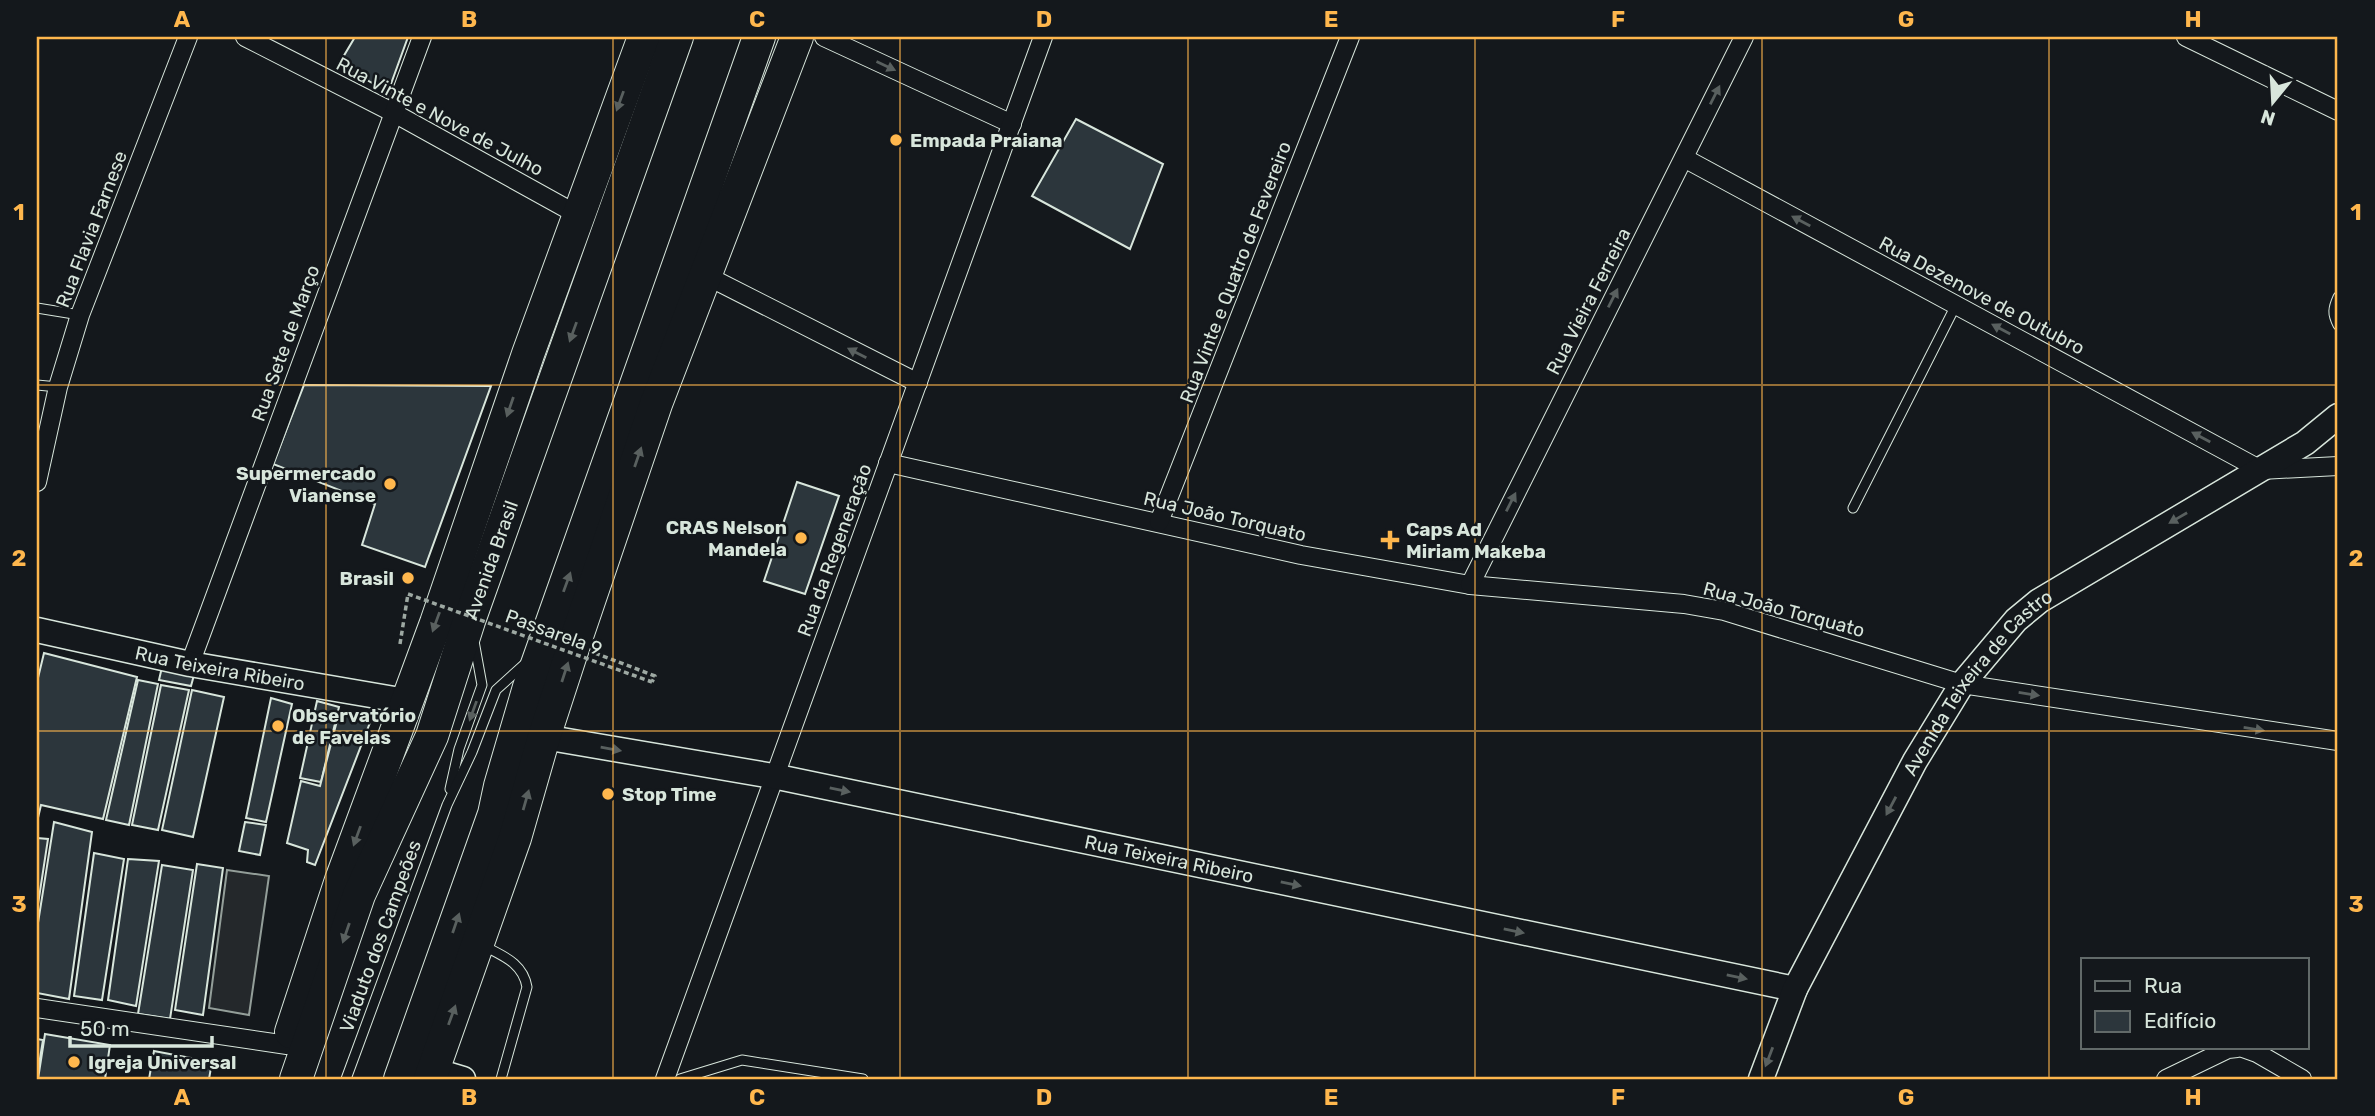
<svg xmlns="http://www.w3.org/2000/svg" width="2375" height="1116" font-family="Rubik,sans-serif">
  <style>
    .parking { fill: #24282b; stroke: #939e99; stroke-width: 2 }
    .building { fill: #2c363c; stroke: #d8e6dc; stroke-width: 2 }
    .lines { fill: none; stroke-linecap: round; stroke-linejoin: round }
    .lane-casing { stroke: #d8e6dc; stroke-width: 11 }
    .street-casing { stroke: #d8e6dc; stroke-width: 20 }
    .secondary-casing { stroke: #d8e6dc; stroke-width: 27 }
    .highway-casing { stroke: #d8e6dc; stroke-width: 34 }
    .path { stroke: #9da8a2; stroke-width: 3.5; stroke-dasharray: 5 3.5; stroke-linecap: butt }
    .lane { stroke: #14181c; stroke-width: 9 }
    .street { stroke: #14181c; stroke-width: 18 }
    .secondary { stroke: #14181c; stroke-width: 24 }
    .highway { stroke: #14181c; stroke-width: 32 }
    .path-bridge { stroke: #9da8a2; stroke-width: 3.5; stroke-dasharray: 5 3.5; stroke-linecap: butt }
    .oneway { fill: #59605f }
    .grid { fill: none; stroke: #ffb74d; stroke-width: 2; stroke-opacity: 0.55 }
    .poi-dot { fill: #ffb74d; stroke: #14181c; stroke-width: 2.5 }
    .labels { text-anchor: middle; stroke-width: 5; stroke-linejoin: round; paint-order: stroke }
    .street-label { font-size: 19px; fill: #d8e6dc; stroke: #14181c }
    .poi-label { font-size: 19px; font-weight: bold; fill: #d8e6dc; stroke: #14181c; text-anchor: start }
    .neatline { fill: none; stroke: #ffb74d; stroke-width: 2.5 }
    .grid-label { font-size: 23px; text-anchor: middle; font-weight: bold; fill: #ffb74d }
  </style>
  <rect width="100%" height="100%" fill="#14181c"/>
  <polygon class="parking" points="227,870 269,876 249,1015 209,1008"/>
  <g class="building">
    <polygon points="355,37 408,37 388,92 339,64"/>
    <polygon points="1076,119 1163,164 1130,249 1032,196"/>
    <polygon points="304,385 491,386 425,567 362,545 375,504 273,464"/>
    <polygon points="797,482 839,496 805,594 764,581"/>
    <polygon points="44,653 137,677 103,819 41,805 37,822 37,682"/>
    <polygon points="162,667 194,675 191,686 159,680"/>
    <polygon points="138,680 158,684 129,825 106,820"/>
    <polygon points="161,685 189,690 158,830 132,825"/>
    <polygon points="192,690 224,697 193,837 162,830"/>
    <polygon points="271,698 292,704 266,822 246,818"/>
    <polygon points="317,701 339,707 321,782 300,778"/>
    <polygon points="339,713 371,720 315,865 307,862 308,850 287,843 301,781 320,786"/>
    <polygon points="54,822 92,832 69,999 37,993 37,929"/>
    <polygon points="245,822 266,825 260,855 239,851"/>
    <polygon points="37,838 48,839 37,911"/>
    <polygon points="94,853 124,859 102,1000 74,996"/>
    <polygon points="128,859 159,861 136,1006 108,1000"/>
    <polygon points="197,864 223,868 203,1015 175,1010"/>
    <polygon points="162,865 193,870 170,1019 138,1014"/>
    <polygon points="45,1034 110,1045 105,1079 38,1079"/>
    <polygon points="37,1039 43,1040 37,1077"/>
    <polygon points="154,1051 212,1062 209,1079 149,1079"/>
  </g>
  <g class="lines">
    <g class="lane-casing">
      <g id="lane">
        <path d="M2338 297C2333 308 2332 314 2338 325"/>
        <polyline points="37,308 80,315"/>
        <polyline points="37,385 58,387"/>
        <polyline points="1853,508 1956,305"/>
        <polyline points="450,789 459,749 482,685 474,641"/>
        <path d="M484 946C503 956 523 963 527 987L501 1079"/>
        <polyline points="346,1079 447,805 472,752 496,690 528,661"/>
        <polyline points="680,1079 742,1060 863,1079"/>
      </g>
    </g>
    <g class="street-casing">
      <g id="street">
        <polyline points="245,37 394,113 578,215"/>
        <polyline points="824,37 1012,124"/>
        <polyline points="2186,37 2338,111"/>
        <polyline points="1684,158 2261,470 2338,466"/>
        <polyline points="705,275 918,383"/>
        <polyline points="888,463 1301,555 1470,585 1684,604 1724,611 1962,684 2338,741"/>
        <polyline points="37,482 58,387 80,315 188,37"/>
        <polyline points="1159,522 1350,37"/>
        <polyline points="1470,585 1744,37"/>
        <polyline points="190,664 422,37"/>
        <polyline points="37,1008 287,1045"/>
        <polyline points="2243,1048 2257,1053 2302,1079"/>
        <polyline points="665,1079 1043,37"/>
        <polyline points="2166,1079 2228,1049 2237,1048"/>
      </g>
    </g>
    <g class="secondary-casing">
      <g id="secondary">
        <path id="s1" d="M37 630 190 664 406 701"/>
        <path id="s2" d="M544 737 773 776 1795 989"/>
        <polyline points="434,1067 443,1073 463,1079"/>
        <path id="s3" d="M1761 1079 1795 989 1915 761 1962 684 2016 620 2039 601 2305 443 2338 416"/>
      </g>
    </g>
    <g class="highway-casing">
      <g id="highway">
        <polyline points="291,1032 341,880 436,623 528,354 644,37"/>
        <path id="s4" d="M296 1079 359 895 432 736 469 621 677 37"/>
        <polyline points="400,1079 494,814 500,786 529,687 759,37"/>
        <polyline points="430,1079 515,838 544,737 574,645 656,404 797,37"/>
      </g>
    </g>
    <g class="path">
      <polyline points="400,644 408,594"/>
      <polyline points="595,653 655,676 652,682"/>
    </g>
    <use href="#lane" class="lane"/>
    <use href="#street" class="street"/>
    <use href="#secondary" class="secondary"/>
    <use href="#highway" class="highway"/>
    <polyline class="path-bridge" points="408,594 652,682"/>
  </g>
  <defs><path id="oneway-solid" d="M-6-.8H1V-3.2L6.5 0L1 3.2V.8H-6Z" transform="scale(1.75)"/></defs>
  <g class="oneway">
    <use href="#oneway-solid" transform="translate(886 66) rotate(25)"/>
    <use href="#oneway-solid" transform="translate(1715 95) rotate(-63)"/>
    <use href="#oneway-solid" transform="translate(620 101) rotate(110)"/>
    <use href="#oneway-solid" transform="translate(1801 221) rotate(-152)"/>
    <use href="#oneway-solid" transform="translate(1613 298) rotate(-63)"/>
    <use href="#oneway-solid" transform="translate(2001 329) rotate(-152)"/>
    <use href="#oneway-solid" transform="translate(573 332) rotate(110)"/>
    <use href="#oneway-solid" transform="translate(857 353) rotate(-153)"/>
    <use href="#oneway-solid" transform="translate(510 407) rotate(109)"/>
    <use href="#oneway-solid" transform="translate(2201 437) rotate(-152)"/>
    <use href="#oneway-solid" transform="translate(638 457) rotate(-71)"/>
    <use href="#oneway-solid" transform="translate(1511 502) rotate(-63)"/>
    <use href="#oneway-solid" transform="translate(2178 518) rotate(150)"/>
    <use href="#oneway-solid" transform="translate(567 582) rotate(-70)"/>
    <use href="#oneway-solid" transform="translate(436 622) rotate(110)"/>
    <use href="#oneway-solid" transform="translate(565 672) rotate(-72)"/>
    <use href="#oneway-solid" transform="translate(2029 694) rotate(9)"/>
    <use href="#oneway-solid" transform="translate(473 711) rotate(110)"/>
    <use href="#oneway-solid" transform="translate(2254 729) rotate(9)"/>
    <use href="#oneway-solid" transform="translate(611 749) rotate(10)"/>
    <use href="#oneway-solid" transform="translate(840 790) rotate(12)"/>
    <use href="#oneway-solid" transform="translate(526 800) rotate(-74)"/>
    <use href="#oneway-solid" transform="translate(1891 806) rotate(118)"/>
    <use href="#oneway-solid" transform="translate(357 836) rotate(110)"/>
    <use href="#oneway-solid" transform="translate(1291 884) rotate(12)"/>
    <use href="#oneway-solid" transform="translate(456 923) rotate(-71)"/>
    <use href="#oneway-solid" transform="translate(1514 931) rotate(12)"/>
    <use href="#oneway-solid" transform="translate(346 933) rotate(109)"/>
    <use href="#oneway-solid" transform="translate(1737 977) rotate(12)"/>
    <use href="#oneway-solid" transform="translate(452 1015) rotate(-70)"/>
    <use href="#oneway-solid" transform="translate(1769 1057) rotate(111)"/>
  </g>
  <path class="grid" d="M326 37V1079M613 37V1079M900 37V1079M1188 37V1079M1475 37V1079M1762 37V1079M2049 37V1079M37 385H2338M37 731H2338"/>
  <g class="poi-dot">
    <circle cx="896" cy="140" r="7"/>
    <circle cx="390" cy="484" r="7"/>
    <circle cx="801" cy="538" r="7"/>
    <path d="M1386.5 529.5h7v7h7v7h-7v7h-7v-7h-7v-7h7z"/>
    <circle cx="408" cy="578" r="7"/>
    <circle cx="278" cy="726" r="7"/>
    <circle cx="608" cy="794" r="7"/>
    <circle cx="74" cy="1062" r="7"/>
  </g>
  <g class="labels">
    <g class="street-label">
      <text transform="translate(440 116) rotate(28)" y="7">Rua Vinte e Nove de Julho</text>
      <text transform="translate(91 229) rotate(-69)" y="7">Rua Flavia Farnese</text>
      <text transform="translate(1235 272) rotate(-69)" y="7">Rua Vinte e Quatro de Fevereiro</text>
      <text transform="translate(1982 295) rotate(28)" y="7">Rua Dezenove de Outubro</text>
      <text transform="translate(1588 301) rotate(-63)" y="7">Rua Vieira Ferreira</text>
      <text transform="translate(285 343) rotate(-70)" y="7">Rua Sete de Março</text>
      <text transform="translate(1225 516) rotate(13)" y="7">Rua João Torquato</text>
      <text transform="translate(834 550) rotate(-70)" y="7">Rua da Regeneração</text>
      <text dy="7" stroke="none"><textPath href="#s4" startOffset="555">Avenida Brasil</textPath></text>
      <text transform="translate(1784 609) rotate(15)" y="7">Rua João Torquato</text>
      <text transform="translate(554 632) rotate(20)" y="7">Passarela 9</text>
      <text dy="7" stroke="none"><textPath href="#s1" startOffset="187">Rua Teixeira Ribeiro</textPath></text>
      <text dy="7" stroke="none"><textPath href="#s3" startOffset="455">Avenida Teixeira de Castro</textPath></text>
      <text dy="7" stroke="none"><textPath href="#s2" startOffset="637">Rua Teixeira Ribeiro</textPath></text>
      <text transform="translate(380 936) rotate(-70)" y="7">Viaduto dos Campeões</text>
    </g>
    <g class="poi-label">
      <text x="910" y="147">Empada Praiana</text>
      <text x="376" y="480" text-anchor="end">Supermercado<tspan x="376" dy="22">Vianense</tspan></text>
      <text x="787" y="534" text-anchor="end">CRAS Nelson<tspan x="787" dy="22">Mandela</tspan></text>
      <text x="1406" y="536">Caps Ad<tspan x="1406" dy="22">Miriam Makeba</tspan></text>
      <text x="394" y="585" text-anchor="end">Brasil</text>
      <text x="292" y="722">Observatório<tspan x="292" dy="22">de Favelas</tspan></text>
      <text x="622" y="801">Stop Time</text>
      <text x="88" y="1069">Igreja Universal</text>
    </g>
  </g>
  <rect width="2375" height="1116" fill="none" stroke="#14181c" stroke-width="77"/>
  <rect x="2081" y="958" width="228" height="91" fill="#14181c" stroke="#626a69" stroke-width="2"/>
  <rect x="2095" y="981" width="35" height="10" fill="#14181c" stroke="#626a69" stroke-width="2"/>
  <text x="2144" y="993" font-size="21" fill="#d8e6dc">Rua</text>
  <rect x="2095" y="1011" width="35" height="21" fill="#2c363c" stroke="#626a69" stroke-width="2"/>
  <text x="2144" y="1028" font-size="21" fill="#d8e6dc">Edifício</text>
  <g transform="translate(2273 102) rotate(198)" stroke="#14181c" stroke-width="5" paint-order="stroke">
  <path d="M0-5L12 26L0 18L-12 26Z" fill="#d8e6dc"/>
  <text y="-10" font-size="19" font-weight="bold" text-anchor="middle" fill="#d8e6dc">N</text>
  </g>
  <path d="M70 1036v10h142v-10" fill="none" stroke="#d8e6dc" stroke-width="3.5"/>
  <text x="80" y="1036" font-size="21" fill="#d8e6dc" stroke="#14181c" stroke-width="5" paint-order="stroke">50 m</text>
  <rect x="38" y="38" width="2298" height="1040" class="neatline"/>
  <g class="grid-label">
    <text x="182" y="27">A</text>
    <text x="469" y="27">B</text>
    <text x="757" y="27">C</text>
    <text x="1044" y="27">D</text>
    <text x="1331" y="27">E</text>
    <text x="1618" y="27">F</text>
    <text x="1906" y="27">G</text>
    <text x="2193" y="27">H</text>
    <text x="19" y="220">1</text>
    <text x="2356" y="220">1</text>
    <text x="19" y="566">2</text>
    <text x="2356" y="566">2</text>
    <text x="19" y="912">3</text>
    <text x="2356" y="912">3</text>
    <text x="182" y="1105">A</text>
    <text x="469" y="1105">B</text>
    <text x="757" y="1105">C</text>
    <text x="1044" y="1105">D</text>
    <text x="1331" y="1105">E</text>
    <text x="1618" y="1105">F</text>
    <text x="1906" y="1105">G</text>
    <text x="2193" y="1105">H</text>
  </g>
</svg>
